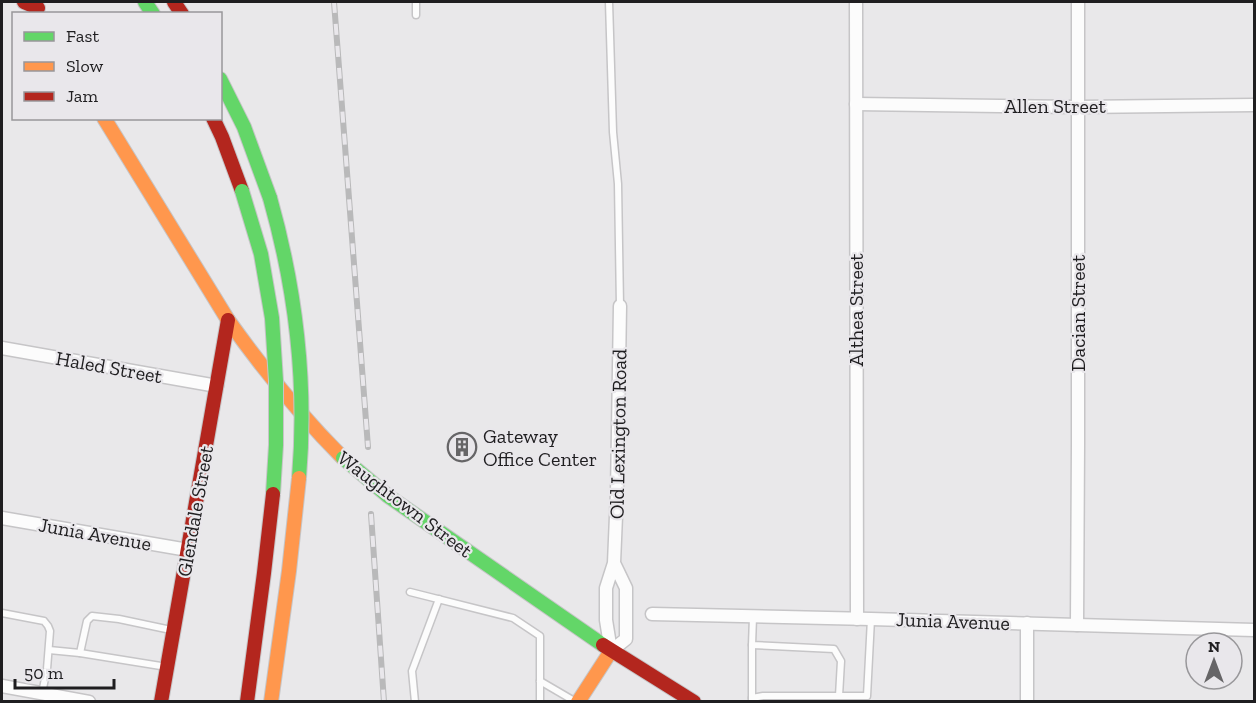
<svg xmlns="http://www.w3.org/2000/svg" width="1256" height="703" font-family="'Zilla Slab',serif">
  <style>
    .lines { fill: none; stroke-linecap: round; stroke-linejoin: round }
    .lane-casing { stroke: #c6c5c7; stroke-width: 9 }
    .street-casing { stroke: #c6c5c7; stroke-width: 15 }
    .fast-casing { stroke: #c6c5c7; stroke-width: 16 }
    .slow-casing { stroke: #c6c5c7; stroke-width: 16 }
    .jam-casing { stroke: #c6c5c7; stroke-width: 16 }
    .lane { stroke: #fcfcfc; stroke-width: 6 }
    .street { stroke: #fcfcfc; stroke-width: 12 }
    .fast { stroke: #63d668; stroke-width: 14 }
    .slow { stroke: #ff974d; stroke-width: 14 }
    .jam { stroke: #b3261e; stroke-width: 14 }
    .rail-casing { stroke: #b9b9ba; stroke-width: 6 }
    .rail { stroke: #e9e7eb; stroke-width: 4; stroke-dasharray: 11; stroke-linecap: butt }
    .fast-bridge-casing { stroke: #c6c5c7; stroke-width: 16; stroke-linecap: butt }
    .slow-bridge-casing { stroke: #c6c5c7; stroke-width: 16; stroke-linecap: butt }
    .jam-bridge-casing { stroke: #c6c5c7; stroke-width: 16; stroke-linecap: butt }
    .fast-bridge { stroke: #63d668; stroke-width: 14 }
    .slow-bridge { stroke: #ff974d; stroke-width: 14 }
    .jam-bridge { stroke: #b3261e; stroke-width: 14 }
    .labels { text-anchor: middle; stroke-width: 4.5; stroke-linejoin: round; paint-order: stroke }
    .street-label { font-size: 20px; fill: #1f1e20; stroke: #e9e7eb }
    .poi-label { font-size: 20px; fill: #1f1e20; stroke: #e9e7eb; text-anchor: start }
  </style>
  <rect width="100%" height="100%" fill="#e9e8ea"/>
  <g class="lines">
    <g class="lane-casing">
      <g id="lane">
        <polyline points="416,2 416,15"/>
        <polyline points="609,2 613,132 618,184 620,306"/>
        <polyline points="410,592 513,618 540,636 540,702"/>
        <polyline points="2,613 44,621 48,626 50,631 47,669 42,693"/>
        <polyline points="753,617 752,645 834,649 841,661 839,696"/>
        <polyline points="752,645 752,698"/>
        <polyline points="49,650 80,653 167,667"/>
        <polyline points="80,653 87,621 92,616 119,619 171,630"/>
        <polyline points="540,681 576,702"/>
        <polyline points="415,702 412,671 439,599"/>
        <polyline points="752,702 752,698 763,696 867,696 871,619"/>
      </g>
    </g>
    <g class="street-casing">
      <g id="street">
        <polyline points="856,2 857,619"/>
        <polyline points="856,104 1078,107 1254,105"/>
        <polyline points="2,348 217,386"/>
        <polyline points="2,518 188,550"/>
        <polyline points="614,563 626,588 626,639 611,651 606,620 606,588 614,563 617,492 620,306"/>
        <polyline points="652,614 871,619 1254,630"/>
        <polyline points="1077,625 1078,444 1078,2"/>
        <polyline points="2,686 89,702"/>
        <polyline points="1027,702 1027,623"/>
      </g>
    </g>
    <g class="fast-casing">
      <g id="fast">
        <polyline points="145,2 153,14"/>
        <polyline points="220,79 244,127 270,198"/>
        <polyline points="388,496 603,645"/>
      </g>
    </g>
    <g class="slow-casing">
      <g id="slow">
        <path d="M104 118 228 320C263 369 300 415 343 458"/>
        <polyline points="578,702 611,651"/>
      </g>
    </g>
    <g class="jam-casing">
      <g id="jam">
        <polyline points="24,2 38,8"/>
        <polyline points="174,2 182,14"/>
        <polyline points="213,118 222,137 242,191"/>
        <polyline points="603,645 694,702"/>
        <polyline points="161,702 228,320"/>
      </g>
    </g>
    <use href="#lane" class="lane"/>
    <use href="#street" class="street"/>
    <use href="#fast" class="fast"/>
    <use href="#slow" class="slow"/>
    <use href="#jam" class="jam"/>
    <g class="rail-casing">
      <g id="rail">
        <polyline points="334,2 368,447"/>
        <polyline points="371,514 384,702"/>
      </g>
    </g>
    <use href="#rail" class="rail"/>
    <g class="fast-bridge-casing">
      <g id="fast-bridge">
        <polyline points="242,191 261,254 272,318 276,381 276,445 273,494"/>
        <path d="M270 198C296 290 307 383 299 478"/>
        <polyline points="343,458 388,496"/>
      </g>
    </g>
    <g class="slow-bridge-casing">
      <polyline id="slow-bridge" points="271,702 289,571 299,478"/>
    </g>
    <g class="jam-bridge-casing">
      <polyline id="jam-bridge" points="247,702 264,573 273,494"/>
    </g>
    <use href="#fast-bridge" class="fast-bridge"/>
    <use href="#slow-bridge" class="slow-bridge"/>
    <use href="#jam-bridge" class="jam-bridge"/>
  </g>
  <defs>
    <g id="building-ring" transform="scale(1.5)"><circle r="9.5" fill="#e9e7eb" stroke="#666567" stroke-width="1.5"/><path d="M-4-6H4V6H1V3H-1V6H-4ZM-2.5-4.3h1.7v1.8h-1.7ZM.8-4.3h1.7v1.8H.8ZM-2.5-1h1.7V.8h-1.7ZM.8-1h1.7V.8H.8Z" fill="#666567"/></g>
  </defs>
  <g fill-rule="evenodd">
    <use href="#building-ring" x="462" y="447"/>
  </g>
  <g class="labels">
    <g class="street-label">
      <text x="1055" y="113">Allen Street</text>
      <text transform="translate(856 310) rotate(-90)" y="7">Althea Street</text>
      <text transform="translate(1078 313) rotate(-90)" y="7">Dacian Street</text>
      <text transform="translate(109 367) rotate(10)" y="7">Haled Street</text>
      <text transform="translate(618 434) rotate(-89)" y="7">Old Lexington Road</text>
      <text transform="translate(405 504) rotate(37)" y="7">Waughtown Street</text>
      <text transform="translate(195 511) rotate(-80)" y="7">Glendale Street</text>
      <text transform="translate(95 534) rotate(10)" y="7">Junia Avenue</text>
      <text transform="translate(953 621) rotate(2)" y="7">Junia Avenue</text>
    </g>
    <g class="poi-label">
      <text x="483" y="443">Gateway<tspan x="483" dy="23">Office Center</tspan></text>
    </g>
  </g>
  <rect width="1256" height="703" fill="none" stroke="#1f1e20" stroke-width="6"/>
  <rect x="12" y="12" width="210" height="108" fill="#e9e7eb" stroke="#98979a" stroke-width="1.5"/>
  <rect x="24" y="32" width="30" height="9" fill="#63d668" stroke="#98979a" stroke-width="1.5"/>
  <text x="66" y="42" font-size="18" fill="#1f1e20">Fast</text>
  <rect x="24" y="62" width="30" height="9" fill="#ff974d" stroke="#98979a" stroke-width="1.5"/>
  <text x="66" y="72" font-size="18" fill="#1f1e20">Slow</text>
  <rect x="24" y="92" width="30" height="9" fill="#b3261e" stroke="#98979a" stroke-width="1.5"/>
  <text x="66" y="102" font-size="18" fill="#1f1e20">Jam</text>
  <g transform="translate(1214 661)"><circle r="28" fill="#e9e7eb" stroke="#98979a" stroke-width="1.5"/>
  <path d="M0-4.5L10 22L0 15L-10 22Z" fill="#666567"/>
  <text y="-9" font-size="16" font-weight="bold" text-anchor="middle" fill="#1f1e20">N</text>
  </g>
  <path d="M15 679v9h99v-9" fill="none" stroke="#1f1e20" stroke-width="3"/>
  <text x="24" y="679" font-size="18" fill="#1f1e20" stroke="#e9e7eb" stroke-width="4.5" paint-order="stroke">50 m</text>
</svg>
